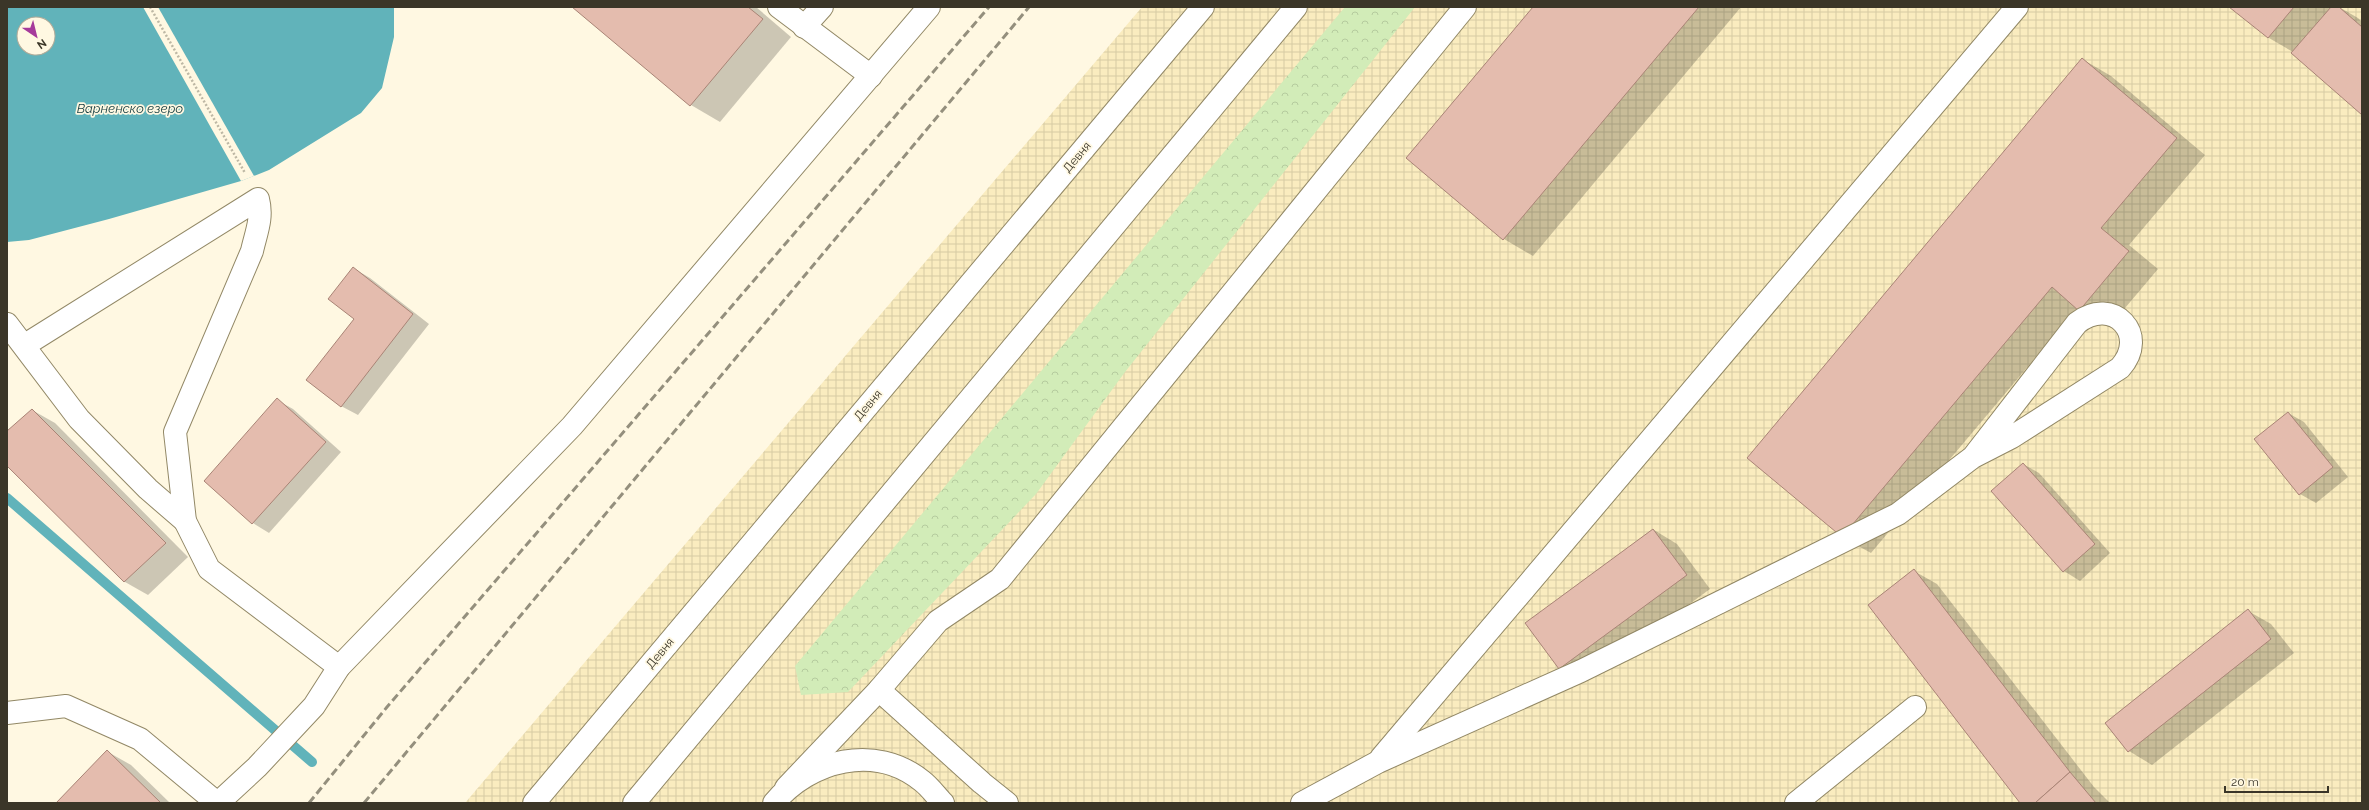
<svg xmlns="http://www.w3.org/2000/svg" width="2369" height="810" font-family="Raleway,sans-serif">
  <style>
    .industrial { fill: url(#industrial-grid) }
    .forest { fill: url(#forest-crowns) }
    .water { fill: #61b3ba; fill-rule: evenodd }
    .pier { fill: #fff8e2 }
    .shadow { fill: #0003 }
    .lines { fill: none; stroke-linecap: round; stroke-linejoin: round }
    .stream { stroke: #61b3ba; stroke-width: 10 }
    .building { fill: #e4bcae; stroke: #a98476 }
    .minor-casing { stroke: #928866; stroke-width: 24 }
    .major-casing { stroke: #928866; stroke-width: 24 }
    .path { stroke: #beb8a5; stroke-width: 2.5; stroke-dasharray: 2 2; stroke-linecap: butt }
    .minor { stroke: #fff; stroke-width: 22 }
    .major { stroke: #fff; stroke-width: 22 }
    .rail { stroke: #948f7d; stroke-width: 3; stroke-dasharray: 8 4; stroke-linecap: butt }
    .labels { text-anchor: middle; stroke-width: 3.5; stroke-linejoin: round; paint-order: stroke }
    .street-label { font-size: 12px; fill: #3b3628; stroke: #fff8e2 }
    .water-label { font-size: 13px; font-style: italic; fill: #123a3e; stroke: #fff8e2 }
  </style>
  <defs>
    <pattern id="industrial-grid" width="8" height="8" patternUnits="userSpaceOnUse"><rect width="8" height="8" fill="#faecbf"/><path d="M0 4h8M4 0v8" fill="none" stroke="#d7cba4"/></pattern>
    <pattern id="forest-crowns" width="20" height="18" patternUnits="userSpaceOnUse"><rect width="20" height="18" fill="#d2ecb8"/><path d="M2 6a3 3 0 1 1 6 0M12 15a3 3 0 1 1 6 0" fill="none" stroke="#b5cb9e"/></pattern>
  </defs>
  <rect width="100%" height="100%" fill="#fff8e2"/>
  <polygon class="industrial" points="1142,7 2362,7 2362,803 465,803"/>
  <polygon class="forest" points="1345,7 1415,7 1125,372 1036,494 848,692 801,695 795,666"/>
  <path class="water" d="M7 7H394V37L382 88 361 113 269 170 241 181 109 219 29 240 7 242ZM24 24H48V48H24Z"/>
  <polygon class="pier" points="143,7 158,7 254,176 241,181"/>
  <g class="shadow">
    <polygon points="574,7 756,7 791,37 720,122 691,105"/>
    <polygon points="1534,7 1741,7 1533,256 1504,239 1407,158"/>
    <polygon points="2231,7 2339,7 2358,18 2362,22 2362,114 2293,52 2269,38"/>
    <polygon points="2082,59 2111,76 2205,155 2129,245 2158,269 2109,327 2077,308 1871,553 1842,537"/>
    <polygon points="353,268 370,278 429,324 358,415 341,406 355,319"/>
    <polygon points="277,400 293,409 341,452 269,533 253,523 205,481"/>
    <polygon points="32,410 55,423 188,557 148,595 125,582 7,465 7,432"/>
    <polygon points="2288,413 2304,422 2348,477 2316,503 2300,494"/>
    <polygon points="2023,464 2039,473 2110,553 2080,581 2064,571"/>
    <polygon points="1654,530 1677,544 1710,589 1583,682 1559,668"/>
    <polygon points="1914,571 1937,584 2094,787 2110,803 2021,803"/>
    <polygon points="2248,611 2271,624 2294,653 2152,765 2129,751 2106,723"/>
    <polygon points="108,752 131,765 170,803 57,803"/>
  </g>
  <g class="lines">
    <polyline class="stream" points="7,498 312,762"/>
  </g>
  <g class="building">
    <polygon points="572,7 748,7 763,19 690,106"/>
    <polygon points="1533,7 1699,7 1503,240 1406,158"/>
    <polygon points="2229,7 2294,7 2268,38"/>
    <polygon points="2331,7 2339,7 2362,27 2362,115 2291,53"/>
    <polygon points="2082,58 2177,138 2101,228 2129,251 2079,311 2052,287 1842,537 1747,458"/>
    <polygon points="353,267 413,314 341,407 306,380 354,319 328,299"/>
    <polygon points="277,398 326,442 252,524 204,481"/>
    <polygon points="32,409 166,543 124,582 7,466 7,431"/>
    <polygon points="2288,412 2333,467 2299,495 2254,439"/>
    <polygon points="2023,463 2095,544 2063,572 1991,491"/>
    <polygon points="1653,529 1687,575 1559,669 1525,623"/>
    <polygon points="1914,569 2070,772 2035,803 2020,803 1868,605"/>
    <polygon points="2248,609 2271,639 2128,752 2105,723"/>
    <polygon points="107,750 161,803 56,803"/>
    <polygon points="2070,772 2096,803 2035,803"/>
  </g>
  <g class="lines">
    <g class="minor-casing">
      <g id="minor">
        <polyline points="779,7 871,76"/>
        <polyline points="804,27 822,7"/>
        <polyline points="7,324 79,419 148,489 185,521"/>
        <path d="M25 345 258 199C263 218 256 233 252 251L175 432 185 521 209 569 339 667"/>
        <polyline points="879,690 982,783 1007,803"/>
        <polyline points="7,713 66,706 140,739 217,803"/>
        <polyline points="1381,758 2017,7"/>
        <polyline points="786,788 879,690 938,621 1000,579 1465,7"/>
        <polyline points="218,803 257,767 314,706 339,667 572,426 929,7"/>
        <path d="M774 803C810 760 875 743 922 781 930 787 936 796 943 803"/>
        <path d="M1302 803 1378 762 1581 671 1898 514 1973 457 2012 437 2120 368C2150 335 2113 295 2077 323L1973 457"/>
        <polyline points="1796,803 1915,707"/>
      </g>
    </g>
    <g class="major-casing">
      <g id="major">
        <polyline points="534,803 1203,7"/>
        <polyline points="634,803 1296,7"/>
      </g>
    </g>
    <polyline class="path" points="150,7 245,173"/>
    <use href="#minor" class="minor"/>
    <use href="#major" class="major"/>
    <g class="rail">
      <polyline points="309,803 387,707 989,7"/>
      <polyline points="364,803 1029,7"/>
    </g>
  </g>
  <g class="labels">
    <g class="street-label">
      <text transform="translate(1077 157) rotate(-50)" y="4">Девня</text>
      <text transform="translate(868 405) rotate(-50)" y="4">Девня</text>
      <text transform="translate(660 653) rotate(-50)" y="4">Девня</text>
    </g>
    <g class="water-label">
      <text x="130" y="113">Варненско езеро</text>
    </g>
  </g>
  <rect width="2369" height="810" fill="none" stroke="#3b3628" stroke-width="16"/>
  <g transform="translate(36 36) rotate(145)"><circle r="19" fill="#fff8e2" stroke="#b1aa98"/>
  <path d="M0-3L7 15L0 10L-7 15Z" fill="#a63a9b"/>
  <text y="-6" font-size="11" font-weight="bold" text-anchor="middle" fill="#3b3628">N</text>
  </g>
  <path d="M2225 786v6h103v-6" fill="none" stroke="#3b3628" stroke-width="2"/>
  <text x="2231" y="786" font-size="12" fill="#3b3628" stroke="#fff8e2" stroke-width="3" paint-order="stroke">20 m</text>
</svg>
